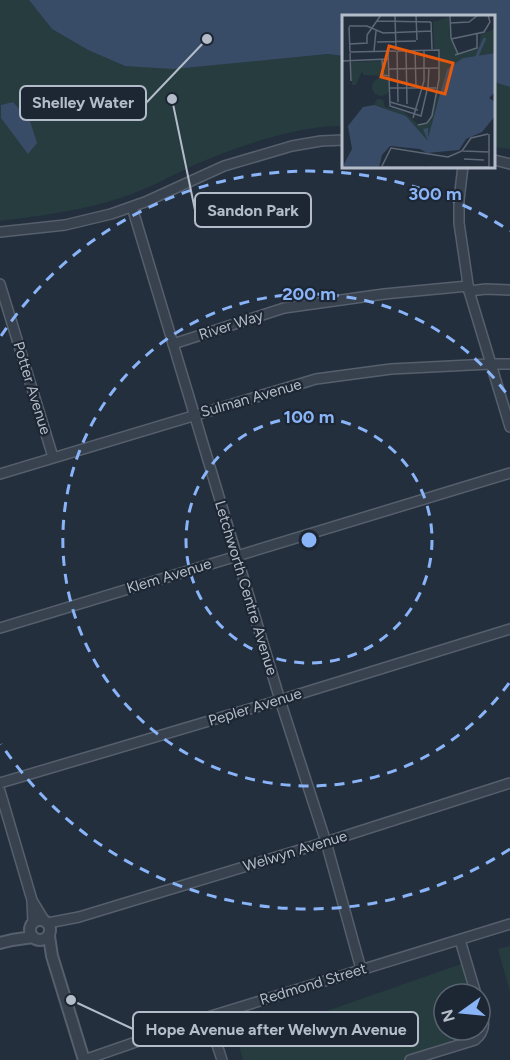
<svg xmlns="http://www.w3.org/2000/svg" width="510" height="1060" font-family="Figtree,sans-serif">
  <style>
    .green { fill: #263c3f }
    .water { fill: #394c67 }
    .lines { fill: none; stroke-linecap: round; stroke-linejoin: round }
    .minor-casing { stroke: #565f6c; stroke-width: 12 }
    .tertiary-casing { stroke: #565f6c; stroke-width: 14 }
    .minor { stroke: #38414e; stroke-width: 9 }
    .tertiary { stroke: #38414e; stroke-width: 10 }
    .ring { fill: none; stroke: #8ab4f8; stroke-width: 3; stroke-dasharray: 10 8 }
    .labels { text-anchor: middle; stroke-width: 4.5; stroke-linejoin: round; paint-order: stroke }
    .street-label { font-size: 15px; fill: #b4bcc9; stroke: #1d2633 }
    .inset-river { fill: none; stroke: #394c67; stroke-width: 3 }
    .inset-road { fill: none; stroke: #5e6776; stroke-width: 1.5 }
    .view { fill: #e8590c; fill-opacity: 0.15; stroke: #e8590c; stroke-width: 3 }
    .inset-edge { fill: none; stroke: #b4bcc9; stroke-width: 3 }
    .centre { fill: #8ab4f8; stroke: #1d2633; stroke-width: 3 }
    .ring-label { font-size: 18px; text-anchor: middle; font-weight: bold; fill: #8ab4f8; stroke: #1d2633; stroke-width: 4.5; stroke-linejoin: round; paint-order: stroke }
    .leader { fill: none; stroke: #b4bcc9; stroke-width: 2 }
    .callout-dot { fill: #b4bcc9; stroke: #1d2633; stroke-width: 2 }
    .callout { fill: #1d2633; stroke: #b4bcc9; stroke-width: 2 }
    .callout-label { font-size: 16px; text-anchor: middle; font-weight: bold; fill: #b4bcc9 }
  </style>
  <rect width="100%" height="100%" fill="#242f3e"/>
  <g class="green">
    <path d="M0 0H29L52 29 88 50 125 66 263 60 328 54 343 56V126C302 125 244 144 206 160 183 169 162 182 139 191 95 209 47 215 0 221Z"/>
    <polygon points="494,82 510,87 510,149 494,147"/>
    <polygon points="510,946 510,992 498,949"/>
    <polygon points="470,961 480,990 479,994 444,994 444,1030 460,1030 449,1043 417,1059 416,1060 243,1060 238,1042"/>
  </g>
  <g class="water">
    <polygon points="29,0 510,0 510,87 494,82 494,16 344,16 343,56 328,54 173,69 125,66 88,50 52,29"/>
    <polygon points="13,102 30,121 37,143 28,154 1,118 1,105"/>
  </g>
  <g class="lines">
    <g class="minor-casing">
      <g id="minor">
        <polyline points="494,160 510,164"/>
        <polyline points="463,166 459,200 459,223 469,291 510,427"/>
        <polyline points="132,207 280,700 326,842 361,969"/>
        <polyline points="0,232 65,225 111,214 145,202 224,166 292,146 321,141 344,140"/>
        <polyline points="0,284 53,457"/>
        <polyline points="469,291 486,289 510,290"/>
        <polyline points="173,344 284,308 384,294 468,286"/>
        <polyline points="0,474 316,379 391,369 490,364 510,364"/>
        <polyline points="0,628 510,473"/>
        <polyline points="0,783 280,700 510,629"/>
        <polyline points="0,791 32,900 33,923"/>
        <polyline points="33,902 44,920"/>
        <polyline points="48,923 79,917 326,842 510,783"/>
        <polyline points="460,940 476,994"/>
        <polyline points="208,1017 222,1060"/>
        <polyline points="84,1060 208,1017 510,924"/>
        <path d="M410 1060 475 1040C487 1030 484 1020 480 1007"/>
      </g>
    </g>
    <g class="tertiary-casing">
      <g id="tertiary">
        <circle cx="40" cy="930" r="10"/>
        <polyline points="49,936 52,956 84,1060"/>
        <polyline points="0,943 12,940 33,937"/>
      </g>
    </g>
    <use href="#minor" class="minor"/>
    <use href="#tertiary" class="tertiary"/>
  </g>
  <g class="ring">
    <circle cx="309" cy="540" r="123"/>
    <path d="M509 683A246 246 0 1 1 509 397"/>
    <path d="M510 849A369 369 0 0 1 1 744M1 336A369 369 0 0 1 510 231"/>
  </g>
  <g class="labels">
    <g class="street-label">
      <text transform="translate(231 325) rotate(-18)" y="5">River Way</text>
      <text transform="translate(32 388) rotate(73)" y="5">Potter Avenue</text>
      <text transform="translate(251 398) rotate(-16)" y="5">Sulman Avenue</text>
      <text transform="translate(169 576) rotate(-17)" y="5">Klem Avenue</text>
      <text transform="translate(246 588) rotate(73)" y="5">Letchworth Centre Avenue</text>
      <text transform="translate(255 707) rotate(-17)" y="5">Pepler Avenue</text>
      <text transform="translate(295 851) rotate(-17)" y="5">Welwyn Avenue</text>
      <text transform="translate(313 984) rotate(-17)" y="5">Redmond Street</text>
    </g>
  </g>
  <g transform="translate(342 15)">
    <rect width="153" height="153" fill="#242f3e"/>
    <path d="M107 2 108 24 116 39 137 31 139 19 153 14V38L121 43 104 57 86 127 64 101 32 90 35 84 41 85 43 92 61 96 76 109H86L97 69V35L92 34 91 7ZM44 46 46 61 21 60 20 56 14 70H10L9 47ZM30 72a9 9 0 1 1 18 0a9 9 0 1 1-18 0Z" fill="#263c3f"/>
    <path d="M153 38V77L147 83 153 87V101L140 117 124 124 117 135 85 138 78 134 48 131 40 140 37 153H0L10 134 6 111 21 92 32 90 64 101 86 126 81 114 86 113V123L105 54 121 43Z" fill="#394c67"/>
    <path class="inset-river" d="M135 41 143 23"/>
    <path class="inset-road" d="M53 0 54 35M74 0 75 25M108 1 109 23 116 39M35 6 89 7M89 7 90 34M108 8 127 7 136 0M7 11H25L41 18 90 16M7 12 8 37M25 20 39 0M109 24 142 17 148 7 146 0M35 27 74 26M7 29 25 28V20M64 35 65 89M73 35 74 72M32 36 34 16M46 36 48 91 79 101 86 71M55 36 97 35V64L90 101 85 108 76 110M55 36 56 87M8 37 54 36M8 38 9 66M113 40 135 33V19M40 44 41 60 47 61M0 46 46 44M47 54 96 53M86 72 87 53M47 73H94M48 87 76 95M71 103 82 66V35M147 119V153M121 136 147 137M122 144 142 145M39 152H83M84 152H147M39 153 49 133 106 142 120 136 129 123 146 119"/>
    <path class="view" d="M47 31 111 48 103 79 39 62Z"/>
    <rect width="153" height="153" class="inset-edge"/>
  </g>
  <circle cx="309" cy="540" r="9" class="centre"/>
  <g class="ring-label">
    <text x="435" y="200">300 m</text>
    <text x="309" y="300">200 m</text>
    <text x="309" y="423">100 m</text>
  </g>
  <path class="leader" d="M207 39L146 103M172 99L195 210M71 1000L133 1029"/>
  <g class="callout-dot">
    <circle cx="207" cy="39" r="6"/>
    <circle cx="172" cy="99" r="6"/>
    <circle cx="71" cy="1000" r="6"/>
  </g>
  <g class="callout">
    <rect x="20" y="86" width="126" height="34" rx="6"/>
    <rect x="195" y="193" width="116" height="34" rx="6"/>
    <rect x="133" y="1012" width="285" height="34" rx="6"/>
  </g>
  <g class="callout-label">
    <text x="83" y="108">Shelley Water</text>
    <text x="253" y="216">Sandon Park</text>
    <text x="276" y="1035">Hope Avenue after Welwyn Avenue</text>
  </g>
  <g transform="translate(462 1012) rotate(255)"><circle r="28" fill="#1d2633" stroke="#59626f" stroke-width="1.5"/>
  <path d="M0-4.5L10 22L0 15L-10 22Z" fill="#8ab4f8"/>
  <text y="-9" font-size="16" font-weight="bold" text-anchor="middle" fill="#b4bcc9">N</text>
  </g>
</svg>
